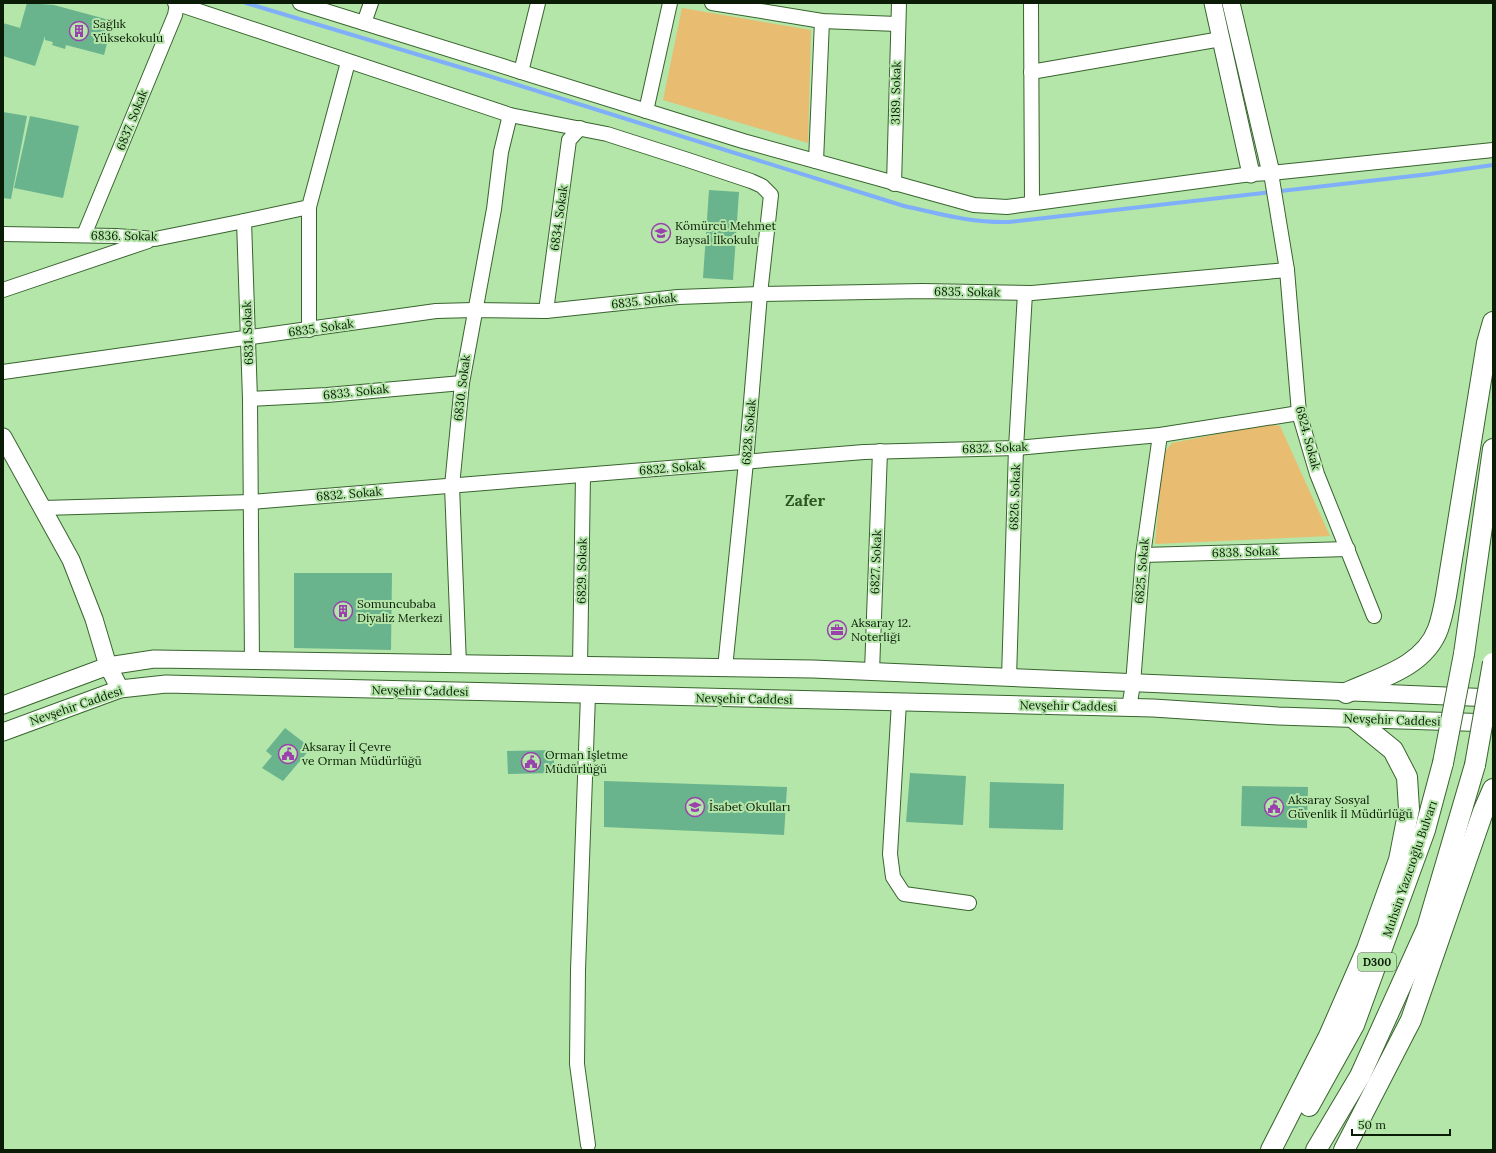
<svg xmlns="http://www.w3.org/2000/svg" width="1496" height="1153" font-family="Lora,serif">
  <style>
    .green { fill: #e8bc71 }
    .lines { fill: none; stroke-linecap: round; stroke-linejoin: round }
    .stream { stroke: #7faefb; stroke-width: 4 }
    .building { fill: #69b48d }
    .minor-casing { stroke: #38642e; stroke-width: 16 }
    .major-casing { stroke: #38642e; stroke-width: 19 }
    .highway-casing { stroke: #38642e; stroke-width: 22 }
    .minor { stroke: #fff; stroke-width: 14 }
    .major { stroke: #fff; stroke-width: 17 }
    .highway { stroke: #fff; stroke-width: 20 }
    .highway-bridge-casing { stroke: #38642e; stroke-width: 22; stroke-linecap: butt }
    .highway-bridge { stroke: #fff; stroke-width: 20 }
    .labels { text-anchor: middle; stroke-width: 4; stroke-linejoin: round; paint-order: stroke }
    .shield { fill: #b4e5a9; stroke: #3d5837; stroke-width: 1 }
    .shield-label { font-size: 11px; font-weight: bold; fill: #0a1c06 }
    .poi-label { font-size: 12px; fill: #0a1c06; stroke: #b4e5a9; text-anchor: start }
    .street-label { font-size: 12px; fill: #0a1c06; stroke: #b4e5a9 }
    .district-label { font-size: 16px; font-weight: bold; fill: #2c5722; stroke: #b4e5a9 }
  </style>
  <rect width="100%" height="100%" fill="#b4e5a9"/>
  <g class="green">
    <polygon points="682,8 811,30 808,143 663,100"/>
    <polygon points="1269,424 1280,426 1330,536 1155,544 1163,454 1172,443"/>
  </g>
  <g class="lines">
    <path class="stream" d="M246 3 489 76 904 206C940 214 971 223 1009 222L1430 174 1493 165"/>
  </g>
  <g class="building">
    <polygon points="27,3 54,5 113,21 104,55 66,45 65,49 52,45 53,42 45,40 45,36 35,66 3,56 3,23 20,28"/>
    <polygon points="3,112 27,116 11,199 3,198"/>
    <polygon points="30,116 79,126 63,198 14,188"/>
    <polygon points="709,190 739,192 733,280 703,278"/>
    <polygon points="294,573 392,573 391,650 294,648"/>
    <polygon points="285,728 311,748 283,781 262,768 272,756 266,751"/>
    <polygon points="554,750 554,773 508,774 507,751"/>
    <polygon points="910,773 966,776 963,825 906,822"/>
    <polygon points="604,781 787,787 784,835 604,827"/>
    <polygon points="990,782 1064,784 1063,830 989,828"/>
    <polygon points="1242,786 1308,787 1307,828 1241,826"/>
  </g>
  <g class="lines">
    <g class="minor-casing">
      <g id="minor">
        <polyline points="175,3 510,115 607,134 688,160 751,181 762,186 771,195 760,294 746,462 725,668"/>
        <polyline points="300,3 743,141 974,205 1007,207 1251,174 1271,173 1493,150"/>
        <polyline points="712,3 822,21 897,24"/>
        <polyline points="1031,3 1032,203"/>
        <polyline points="364,23 371,3"/>
        <polyline points="521,72 538,3"/>
        <polyline points="1031,72 1221,39"/>
        <polyline points="646,111 670,3"/>
        <polyline points="816,161 822,21"/>
        <polyline points="1271,173 1287,270 1299,413 1317,474 1374,616"/>
        <polyline points="894,184 899,3"/>
        <polyline points="309,207 309,330"/>
        <polyline points="3,234 116,236 155,239 244,221"/>
        <polyline points="84,235 175,15 177,4"/>
        <polyline points="3,290 148,241"/>
        <polyline points="546,311 569,140 580,128"/>
        <polyline points="3,372 436,311 474,310 546,311 678,297 760,294 922,291 1032,293 1287,270"/>
        <polyline points="250,399 327,395 462,383"/>
        <polyline points="43,508 251,502 864,452 1016,448 1160,435 1299,413"/>
        <polyline points="1143,555 1348,549"/>
        <polyline points="252,662 250,399 244,221 309,207 348,62"/>
        <polyline points="459,665 452,486 462,383 494,209 501,152 510,115"/>
        <polyline points="580,666 583,476"/>
        <polyline points="872,672 880,451"/>
        <polyline points="1009,678 1016,448 1025,293"/>
        <polyline points="588,695 578,970 577,1064 588,1145"/>
        <polyline points="899,702 890,854 893,877 904,894 969,903"/>
        <polyline points="1129,708 1133,684 1143,555 1160,435"/>
      </g>
    </g>
    <g class="major-casing">
      <g id="major">
        <polyline points="1213,3 1251,174"/>
        <polyline points="1231,3 1271,173"/>
        <polyline points="3,437 71,560 94,619 108,666 120,689"/>
        <polyline points="3,705 108,666 154,659 813,669 1493,698"/>
        <polyline points="3,732 120,689 166,684 1153,708 1278,716 1493,723"/>
      </g>
    </g>
    <g class="highway-casing">
      <g id="highway">
        <polyline points="1464,654 1493,449"/>
        <path d="M1346 693C1379 678 1424 667 1438 629 1442 618 1444 607 1446 596L1487 343 1493 322"/>
        <polyline points="1309,1106 1354,1025 1425,830 1443,763"/>
        <polyline points="1271,1150 1329,1036 1367,949 1399,860 1409,809 1407,777 1393,750 1356,720"/>
        <polyline points="1316,1150 1360,1076 1427,928 1475,765"/>
        <polyline points="1344,1150 1411,1020 1483,812 1493,789"/>
      </g>
    </g>
    <use href="#minor" class="minor"/>
    <use href="#major" class="major"/>
    <use href="#highway" class="highway"/>
    <g class="highway-bridge-casing">
      <g id="highway-bridge">
        <polyline points="1443,763 1464,654"/>
        <polyline points="1475,765 1493,663"/>
      </g>
    </g>
    <use href="#highway-bridge" class="highway-bridge"/>
  </g>
  <defs>
    <g id="building-ring" transform="scale(1)"><circle r="9.5" fill="#b4e5a9" stroke="#9a41ad" stroke-width="1.5"/><path d="M-4-6H4V6H1V3H-1V6H-4ZM-2.5-4.3h1.7v1.8h-1.7ZM.8-4.3h1.7v1.8H.8ZM-2.5-1h1.7V.8h-1.7ZM.8-1h1.7V.8H.8Z" fill="#9a41ad"/></g>
    <g id="school-ring" transform="scale(1)"><circle r="9.5" fill="#b4e5a9" stroke="#9a41ad" stroke-width="1.5"/><path d="M0-5L7-2L0 1L-7-2ZM-4 1L0 2.5L4 1V4Q0 6-4 4Z" fill="#9a41ad"/></g>
    <g id="office-ring" transform="scale(1)"><circle r="9.5" fill="#b4e5a9" stroke="#9a41ad" stroke-width="1.5"/><path d="M-6-3h4V-5.5h4V-3h4V5H-6ZM-1-4.5V-3h2v-1.5ZM-6 0V1H6V0Z" fill="#9a41ad"/></g>
    <g id="civic-ring" transform="scale(1)"><circle r="9.5" fill="#b4e5a9" stroke="#9a41ad" stroke-width="1.5"/><path d="M-.6-6.5H3V-4.5H.6V-3L4-1V1h2V6H-6V1h2V-1L-.6-3ZM-1.2 2.5V6h2.4V2.5Z" fill="#9a41ad"/></g>
  </defs>
  <g fill-rule="evenodd">
    <use href="#building-ring" x="79" y="31"/>
    <use href="#school-ring" x="661" y="233"/>
    <use href="#building-ring" x="343" y="611"/>
    <use href="#office-ring" x="837" y="630"/>
    <use href="#civic-ring" x="288" y="754"/>
    <use href="#civic-ring" x="531" y="762"/>
    <use href="#school-ring" x="695" y="807"/>
    <use href="#civic-ring" x="1274" y="807"/>
  </g>
  <g class="labels">
    <rect class="shield" x="1358" y="953" width="38" height="18" rx="3"/>
    <g class="shield-label">
      <text x="1377" y="966">D300</text>
    </g>
    <g class="poi-label">
      <text x="93" y="28">Sağlık<tspan x="93" dy="14">Yüksekokulu</tspan></text>
      <text x="675" y="230">Kömürcü Mehmet<tspan x="675" dy="14">Baysal İlkokulu</tspan></text>
      <text x="357" y="608">Somuncubaba<tspan x="357" dy="14">Diyaliz Merkezi</tspan></text>
      <text x="851" y="627">Aksaray 12.<tspan x="851" dy="14">Noterliği</tspan></text>
      <text x="302" y="751">Aksaray İl Çevre<tspan x="302" dy="14">ve Orman Müdürlüğü</tspan></text>
      <text x="545" y="759">Orman İşletme<tspan x="545" dy="14">Müdürlüğü</tspan></text>
      <text x="1288" y="804">Aksaray Sosyal<tspan x="1288" dy="14">Güvenlik İl Müdürlüğü</tspan></text>
      <text x="709" y="811">İsabet Okulları</text>
    </g>
    <g class="street-label">
      <text transform="translate(896 93) rotate(-89)" y="4">3189. Sokak</text>
      <text transform="translate(132 120) rotate(-68)" y="4">6837. Sokak</text>
      <text transform="translate(559 218) rotate(-82)" y="4">6834. Sokak</text>
      <text transform="translate(124 236) rotate(1)" y="4">6836. Sokak</text>
      <text transform="translate(967 292) rotate(1)" y="4">6835. Sokak</text>
      <text transform="translate(644 301) rotate(-6)" y="4">6835. Sokak</text>
      <text transform="translate(321 328) rotate(-8)" y="4">6835. Sokak</text>
      <text transform="translate(248 333) rotate(-92)" y="4">6831. Sokak</text>
      <text transform="translate(462 388) rotate(-83)" y="4">6830. Sokak</text>
      <text transform="translate(356 392) rotate(-6)" y="4">6833. Sokak</text>
      <text transform="translate(749 432) rotate(-85)" y="4">6828. Sokak</text>
      <text transform="translate(1308 438) rotate(75)" y="4">6824. Sokak</text>
      <text transform="translate(995 448) rotate(-2)" y="4">6832. Sokak</text>
      <text transform="translate(672 468) rotate(-5)" y="4">6832. Sokak</text>
      <text transform="translate(349 494) rotate(-5)" y="4">6832. Sokak</text>
      <text transform="translate(1015 497) rotate(-88)" y="4">6826. Sokak</text>
      <text transform="translate(1245 552) rotate(-2)" y="4">6838. Sokak</text>
      <text transform="translate(876 562) rotate(-88)" y="4">6827. Sokak</text>
      <text transform="translate(582 571) rotate(-89)" y="4">6829. Sokak</text>
      <text transform="translate(1142 571) rotate(-85)" y="4">6825. Sokak</text>
      <text transform="translate(420 691) rotate(1)" y="4">Nevşehir Caddesi</text>
      <text transform="translate(744 699) rotate(1)" y="4">Nevşehir Caddesi</text>
      <text transform="translate(76 706) rotate(-19)" y="4">Nevşehir Caddesi</text>
      <text transform="translate(1068 706) rotate(1)" y="4">Nevşehir Caddesi</text>
      <text transform="translate(1392 720) rotate(2)" y="4">Nevşehir Caddesi</text>
      <text transform="translate(1410 869) rotate(-71)" y="4">Muhsin Yazıcıoğlu Bulvarı</text>
    </g>
    <g class="district-label">
      <text x="805" y="506">Zafer</text>
    </g>
  </g>
  <rect width="1496" height="1153" fill="none" stroke="#0a1c06" stroke-width="8"/>
  <path d="M1352 1129v6h98v-6" fill="none" stroke="#0a1c06" stroke-width="2"/>
  <text x="1358" y="1129" font-size="12" fill="#0a1c06" stroke="#b4e5a9" stroke-width="3" paint-order="stroke">50 m</text>
</svg>
